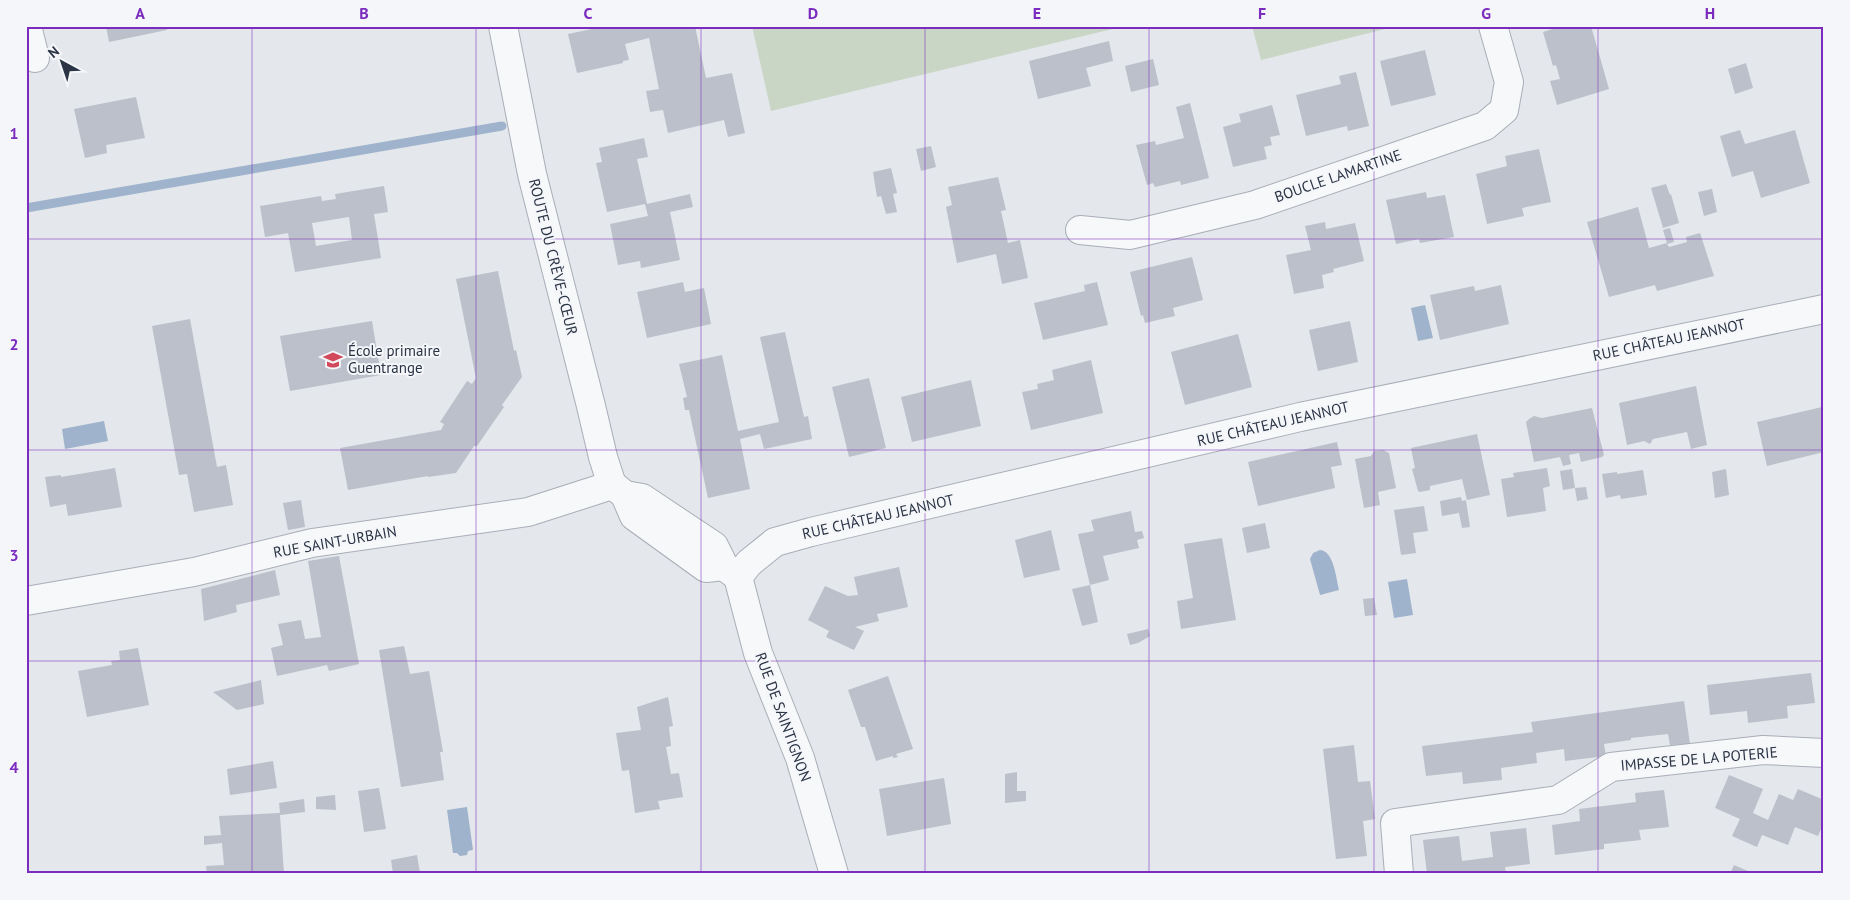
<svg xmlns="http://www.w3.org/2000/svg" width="1850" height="900" font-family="'PT Sans',sans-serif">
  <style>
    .green { fill: #c9d6c5 }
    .water { fill: #9fb4cc }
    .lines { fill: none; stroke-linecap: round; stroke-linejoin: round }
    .stream { stroke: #9fb4cc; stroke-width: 9 }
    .building { fill: #bbc0ca; fill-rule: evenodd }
    .street-casing { stroke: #a9aeb7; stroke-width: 30 }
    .street { stroke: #f7f8fa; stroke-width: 28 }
    .grid { fill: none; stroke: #7b2cbf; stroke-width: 1; stroke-opacity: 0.55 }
    .labels { text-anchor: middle; stroke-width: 4; stroke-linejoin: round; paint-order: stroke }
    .street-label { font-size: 15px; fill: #2b3445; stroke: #f4f6f9 }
    .poi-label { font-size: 15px; fill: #2b3445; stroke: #f4f6f9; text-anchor: start }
    .neatline { fill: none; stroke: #7b2cbf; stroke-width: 2 }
    .grid-label { font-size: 16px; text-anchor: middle; font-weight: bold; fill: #7b2cbf }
  </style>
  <rect width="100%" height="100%" fill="#e4e7ec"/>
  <g class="green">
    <polygon points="752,26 1125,26 771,111"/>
    <polygon points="1252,26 1397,26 1261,60"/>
  </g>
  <g class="water">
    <polygon points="1425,305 1433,338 1418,341 1411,308"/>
    <polygon points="104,421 108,441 65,449 62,429"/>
    <path d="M1320 550C1334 551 1336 578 1339 590L1320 595 1310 559 1313 553Z"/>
    <polygon points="1407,579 1413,615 1394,618 1388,582"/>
    <polygon points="467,807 473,850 468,851 467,855 460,856 457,853 453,853 447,810"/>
  </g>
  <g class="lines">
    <polyline class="stream" points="26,208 502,126"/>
  </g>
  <g class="building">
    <polygon points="106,26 167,26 167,30 109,42"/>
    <polygon points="606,26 695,26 706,78 732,73 745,133 728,137 724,120 668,133 663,110 650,112 646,91 659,89 649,38 625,44 629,60 623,61 623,63 577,73 568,34"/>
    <polygon points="1562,26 1591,26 1609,89 1557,105 1550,81 1560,79 1556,65 1553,66 1543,32"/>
    <polygon points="1109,41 1113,61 1086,68 1091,86 1038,99 1029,61"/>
    <polygon points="1425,50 1436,95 1391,106 1380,61"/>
    <polygon points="1153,59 1159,85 1131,92 1125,66"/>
    <polygon points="1746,63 1753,88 1735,94 1728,69"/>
    <polygon points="1356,72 1369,126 1348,131 1347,126 1306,136 1296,95 1341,84 1339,76"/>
    <polygon points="136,97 145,138 106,145 107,153 85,158 74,109"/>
    <polygon points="1190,103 1209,178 1181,185 1180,181 1155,187 1153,183 1147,185 1136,145 1155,141 1156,145 1184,138 1176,107"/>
    <polygon points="1272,105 1280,135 1270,137 1272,145 1264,147 1267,159 1233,167 1223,127 1241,122 1239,114"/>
    <polygon points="1740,130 1745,144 1795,130 1810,183 1761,198 1753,171 1732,177 1720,136"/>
    <polygon points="644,138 648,157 637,159 647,204 690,194 693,207 670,212 680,260 641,268 640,261 618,265 610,224 648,216 645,204 607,212 596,163 602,162 599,148"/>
    <polygon points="931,146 936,167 921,171 916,149"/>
    <polygon points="1539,149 1551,202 1522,208 1524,216 1487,224 1476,174 1507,166 1505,156"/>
    <polygon points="891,168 897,193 893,194 897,212 886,214 881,196 877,197 873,172"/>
    <polygon points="998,177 1006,210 1001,211 1008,243 1020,240 1028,278 1002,284 996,254 957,263 946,207 952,205 948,187"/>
    <polygon points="1666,184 1670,195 1671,194 1679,223 1663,228 1651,188"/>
    <path d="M384 186 388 212 374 214 381 258 295 272 288 233 265 237 260 206 321 196 322 201 336 199 335 194ZM349 217 352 240 316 246 312 223Z"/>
    <polygon points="1712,189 1717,212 1704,216 1698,192"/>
    <polygon points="1426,192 1427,198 1445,195 1454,237 1420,243 1419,239 1396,244 1386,200"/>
    <polygon points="1638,207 1649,248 1667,243 1663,230 1670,228 1674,242 1667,244 1669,247 1687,242 1686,237 1700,233 1714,276 1657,291 1655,285 1609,297 1587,222"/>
    <polygon points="1325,222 1326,229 1355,223 1364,261 1333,269 1334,272 1322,275 1324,288 1294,294 1286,255 1311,250 1305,226"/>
    <polygon points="1192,257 1203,300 1173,308 1175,316 1145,323 1143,315 1141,316 1130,272"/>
    <polygon points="498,271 514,351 516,350 522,377 502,405 504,407 477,446 474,446 456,473 428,477 428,476 348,490 340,448 441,430 444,424 440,422 467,381 472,384 476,378 456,279"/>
    <polygon points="683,282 685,292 704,288 711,324 647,338 637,292"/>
    <polygon points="1097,282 1108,325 1043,340 1034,303 1085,291 1084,285"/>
    <polygon points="1501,285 1509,324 1440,340 1430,295 1474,286 1475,291"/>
    <polygon points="190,319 217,467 226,465 233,505 194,512 187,474 179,475 152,326"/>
    <polygon points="372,321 381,375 290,391 280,336"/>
    <polygon points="1350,321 1358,362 1318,371 1309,330"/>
    <polygon points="785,332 804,417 808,416 812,439 764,449 760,434 740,439 750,489 708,498 689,410 685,410 683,398 687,397 679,364 722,355 738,431 779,422 760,337"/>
    <polygon points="1238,334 1252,387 1185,405 1171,352"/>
    <polygon points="1091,360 1103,413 1031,430 1022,392 1038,389 1037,384 1054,380 1052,370"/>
    <polygon points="869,378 886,448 849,457 832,387"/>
    <polygon points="971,380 981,426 912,442 901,397"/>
    <polygon points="1696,386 1707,445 1691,449 1687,432 1653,439 1650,444 1644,441 1627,445 1619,403"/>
    <polygon points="1822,407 1824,417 1824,452 1767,466 1757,422"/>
    <polygon points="1592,408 1604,455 1602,457 1581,462 1579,453 1569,455 1571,464 1563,466 1560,457 1534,462 1526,422 1529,419 1534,416 1542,418"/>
    <polygon points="1477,434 1490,495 1467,500 1462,479 1430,486 1430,490 1420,492 1418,491 1412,469 1415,468 1411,448"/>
    <polygon points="1337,442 1342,465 1331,467 1335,488 1258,506 1248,462"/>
    <polygon points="1383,450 1389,453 1396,488 1378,492 1380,505 1364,508 1355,459 1371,456 1374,451"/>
    <polygon points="115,468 122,507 68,516 66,504 50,507 45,477 61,475 61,477"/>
    <polygon points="1547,468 1550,486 1543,488 1546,511 1507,517 1501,479 1514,477 1513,473"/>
    <polygon points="1572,469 1575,488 1563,490 1560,471"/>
    <polygon points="1726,469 1729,495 1715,498 1712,472"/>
    <polygon points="1643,470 1647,495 1621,499 1620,495 1606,498 1602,474 1617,472 1617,474"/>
    <polygon points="1586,487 1588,499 1577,501 1575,488"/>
    <polygon points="1461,497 1462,501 1466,500 1470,527 1462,528 1459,513 1442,516 1440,501"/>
    <polygon points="301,500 305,527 288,530 283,503"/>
    <polygon points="1424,506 1428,531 1413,533 1416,553 1401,555 1394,510"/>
    <polygon points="1131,511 1135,532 1142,531 1144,538 1137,540 1139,548 1103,556 1109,580 1090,585 1078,534 1094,531 1091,520"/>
    <polygon points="1265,523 1270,548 1247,553 1242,528"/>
    <polygon points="1051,530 1060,570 1024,578 1015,540"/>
    <polygon points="1222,538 1236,620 1181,629 1177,601 1193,598 1184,544"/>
    <polygon points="339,556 359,664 329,671 327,665 277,676 271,648 283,645 278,624 301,620 305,639 321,637 308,561"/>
    <polygon points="899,567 908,607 877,614 879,621 855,627 864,631 854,650 826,637 829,631 808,620 825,586 848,596 858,595 854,577"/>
    <polygon points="275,570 280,595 236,605 237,612 204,621 201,589"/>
    <polygon points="1090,585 1098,622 1082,626 1072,589"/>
    <polygon points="1374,598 1377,615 1365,616 1363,599"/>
    <polygon points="1148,629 1150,636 1138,643 1130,645 1127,634"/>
    <polygon points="404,646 410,674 429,671 443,752 440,752 444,780 401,787 379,650"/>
    <polygon points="138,648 149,705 87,717 78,671 112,665 111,661 120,660 119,651"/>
    <polygon points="1811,673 1815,703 1787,706 1788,718 1748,723 1747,711 1710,715 1707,685"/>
    <polygon points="888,676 913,749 896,754 898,757 893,758 893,756 876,761 865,727 861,727 848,690"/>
    <polygon points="261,680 264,704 237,710 213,692"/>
    <polygon points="668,697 673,726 669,727 671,746 666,747 671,774 679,773 683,797 658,801 660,809 635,813 629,770 622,771 616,733 641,730 637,707"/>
    <polygon points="1684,701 1690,744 1670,745 1668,734 1631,738 1631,740 1604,744 1606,756 1565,761 1564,749 1536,753 1537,763 1501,768 1502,780 1463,784 1462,772 1426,776 1422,746 1533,732 1531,722"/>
    <polygon points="1354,745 1358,782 1370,781 1375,819 1363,821 1367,856 1336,859 1323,749"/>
    <polygon points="273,761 277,788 230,795 227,769"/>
    <polygon points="1017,772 1017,791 1026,791 1026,801 1005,803 1005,774"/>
    <polygon points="1729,775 1763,789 1753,813 1768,820 1779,794 1793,800 1798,789 1824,800 1824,822 1818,836 1795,827 1788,845 1762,835 1757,847 1732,836 1740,819 1715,808"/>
    <polygon points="944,778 951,824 887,836 879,789"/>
    <polygon points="379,788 386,829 364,832 358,791"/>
    <polygon points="1664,790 1669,827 1639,830 1641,840 1604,844 1604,849 1555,855 1552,825 1580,821 1579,809 1636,802 1635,793"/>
    <polygon points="335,795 336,810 316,809 316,797"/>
    <polygon points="304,799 305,812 280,815 284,874 207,874 206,866 224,865 222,843 204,845 204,836 221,835 219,816 280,813 279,803"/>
    <polygon points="1526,828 1530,864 1505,867 1506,874 1427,874 1423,840 1459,836 1462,861 1493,857 1490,832"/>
    <polygon points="417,855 420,873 393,874 391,860"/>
    <polygon points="1734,865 1755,874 1730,874"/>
  </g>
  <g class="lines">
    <g class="street-casing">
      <g id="street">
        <polyline points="27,26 35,58"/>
        <polyline points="503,26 532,174 591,406 603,457 612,485"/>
        <polyline points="1080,230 1130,235 1255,205 1485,126 1504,110 1509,82 1493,26"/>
        <polyline points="614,486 625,495 634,516 706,568 724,566"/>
        <polyline points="625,495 642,498 714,546 724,566 738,577 758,653 800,758 834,874"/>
        <polyline points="738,577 749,563 775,542 811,532 1300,417 1824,309"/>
        <polyline points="26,601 194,572 312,543 528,512 612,485"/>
        <polyline points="1399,874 1395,823 1558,800 1611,767 1763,750 1824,753"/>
      </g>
    </g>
    <use href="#street" class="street"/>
  </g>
  <path class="grid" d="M252 26V874M476 26V874M701 26V874M925 26V874M1149 26V874M1374 26V874M1598 26V874M26 239H1824M26 450H1824M26 661H1824"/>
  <defs>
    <g id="school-bare" transform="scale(1.5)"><path d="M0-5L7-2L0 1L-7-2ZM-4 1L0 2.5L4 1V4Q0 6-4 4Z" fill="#d1495b" stroke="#f4f6f9" stroke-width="2.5" paint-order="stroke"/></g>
  </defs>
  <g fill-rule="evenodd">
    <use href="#school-bare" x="333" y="360"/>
  </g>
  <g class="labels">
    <g class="street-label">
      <text transform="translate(1338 176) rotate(-19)" y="5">BOUCLE LAMARTINE</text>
      <text transform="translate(553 257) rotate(76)" y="5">ROUTE DU CRÈVE-CŒUR</text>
      <text transform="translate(1669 340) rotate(-12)" y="5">RUE CHÂTEAU JEANNOT</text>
      <text transform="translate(1273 424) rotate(-13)" y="5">RUE CHÂTEAU JEANNOT</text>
      <text transform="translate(878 517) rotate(-13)" y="5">RUE CHÂTEAU JEANNOT</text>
      <text transform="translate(335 542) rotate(-10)" y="5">RUE SAINT-URBAIN</text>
      <text transform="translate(783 717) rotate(70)" y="5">RUE DE SAINTIGNON</text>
      <text transform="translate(1699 759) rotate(-5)" y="5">IMPASSE DE LA POTERIE</text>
    </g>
    <g class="poi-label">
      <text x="348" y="356">École primaire<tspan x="348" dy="17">Guentrange</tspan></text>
    </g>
  </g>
  <rect width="1850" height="900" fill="none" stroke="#f4f6f9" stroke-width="55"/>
  <g transform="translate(62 62) rotate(320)" stroke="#f4f6f9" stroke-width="4" paint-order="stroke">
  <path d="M0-4L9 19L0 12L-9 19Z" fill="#2b3445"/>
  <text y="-8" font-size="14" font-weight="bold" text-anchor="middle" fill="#2b3445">N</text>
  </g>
  <rect x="28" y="28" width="1794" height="844" class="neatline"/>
  <g class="grid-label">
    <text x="140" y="19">A</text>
    <text x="364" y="19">B</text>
    <text x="588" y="19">C</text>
    <text x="813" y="19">D</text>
    <text x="1037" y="19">E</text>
    <text x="1262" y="19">F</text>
    <text x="1486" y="19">G</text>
    <text x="1710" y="19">H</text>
    <text x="14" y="139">1</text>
    <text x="14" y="350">2</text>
    <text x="14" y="561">3</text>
    <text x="14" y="773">4</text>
  </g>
</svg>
